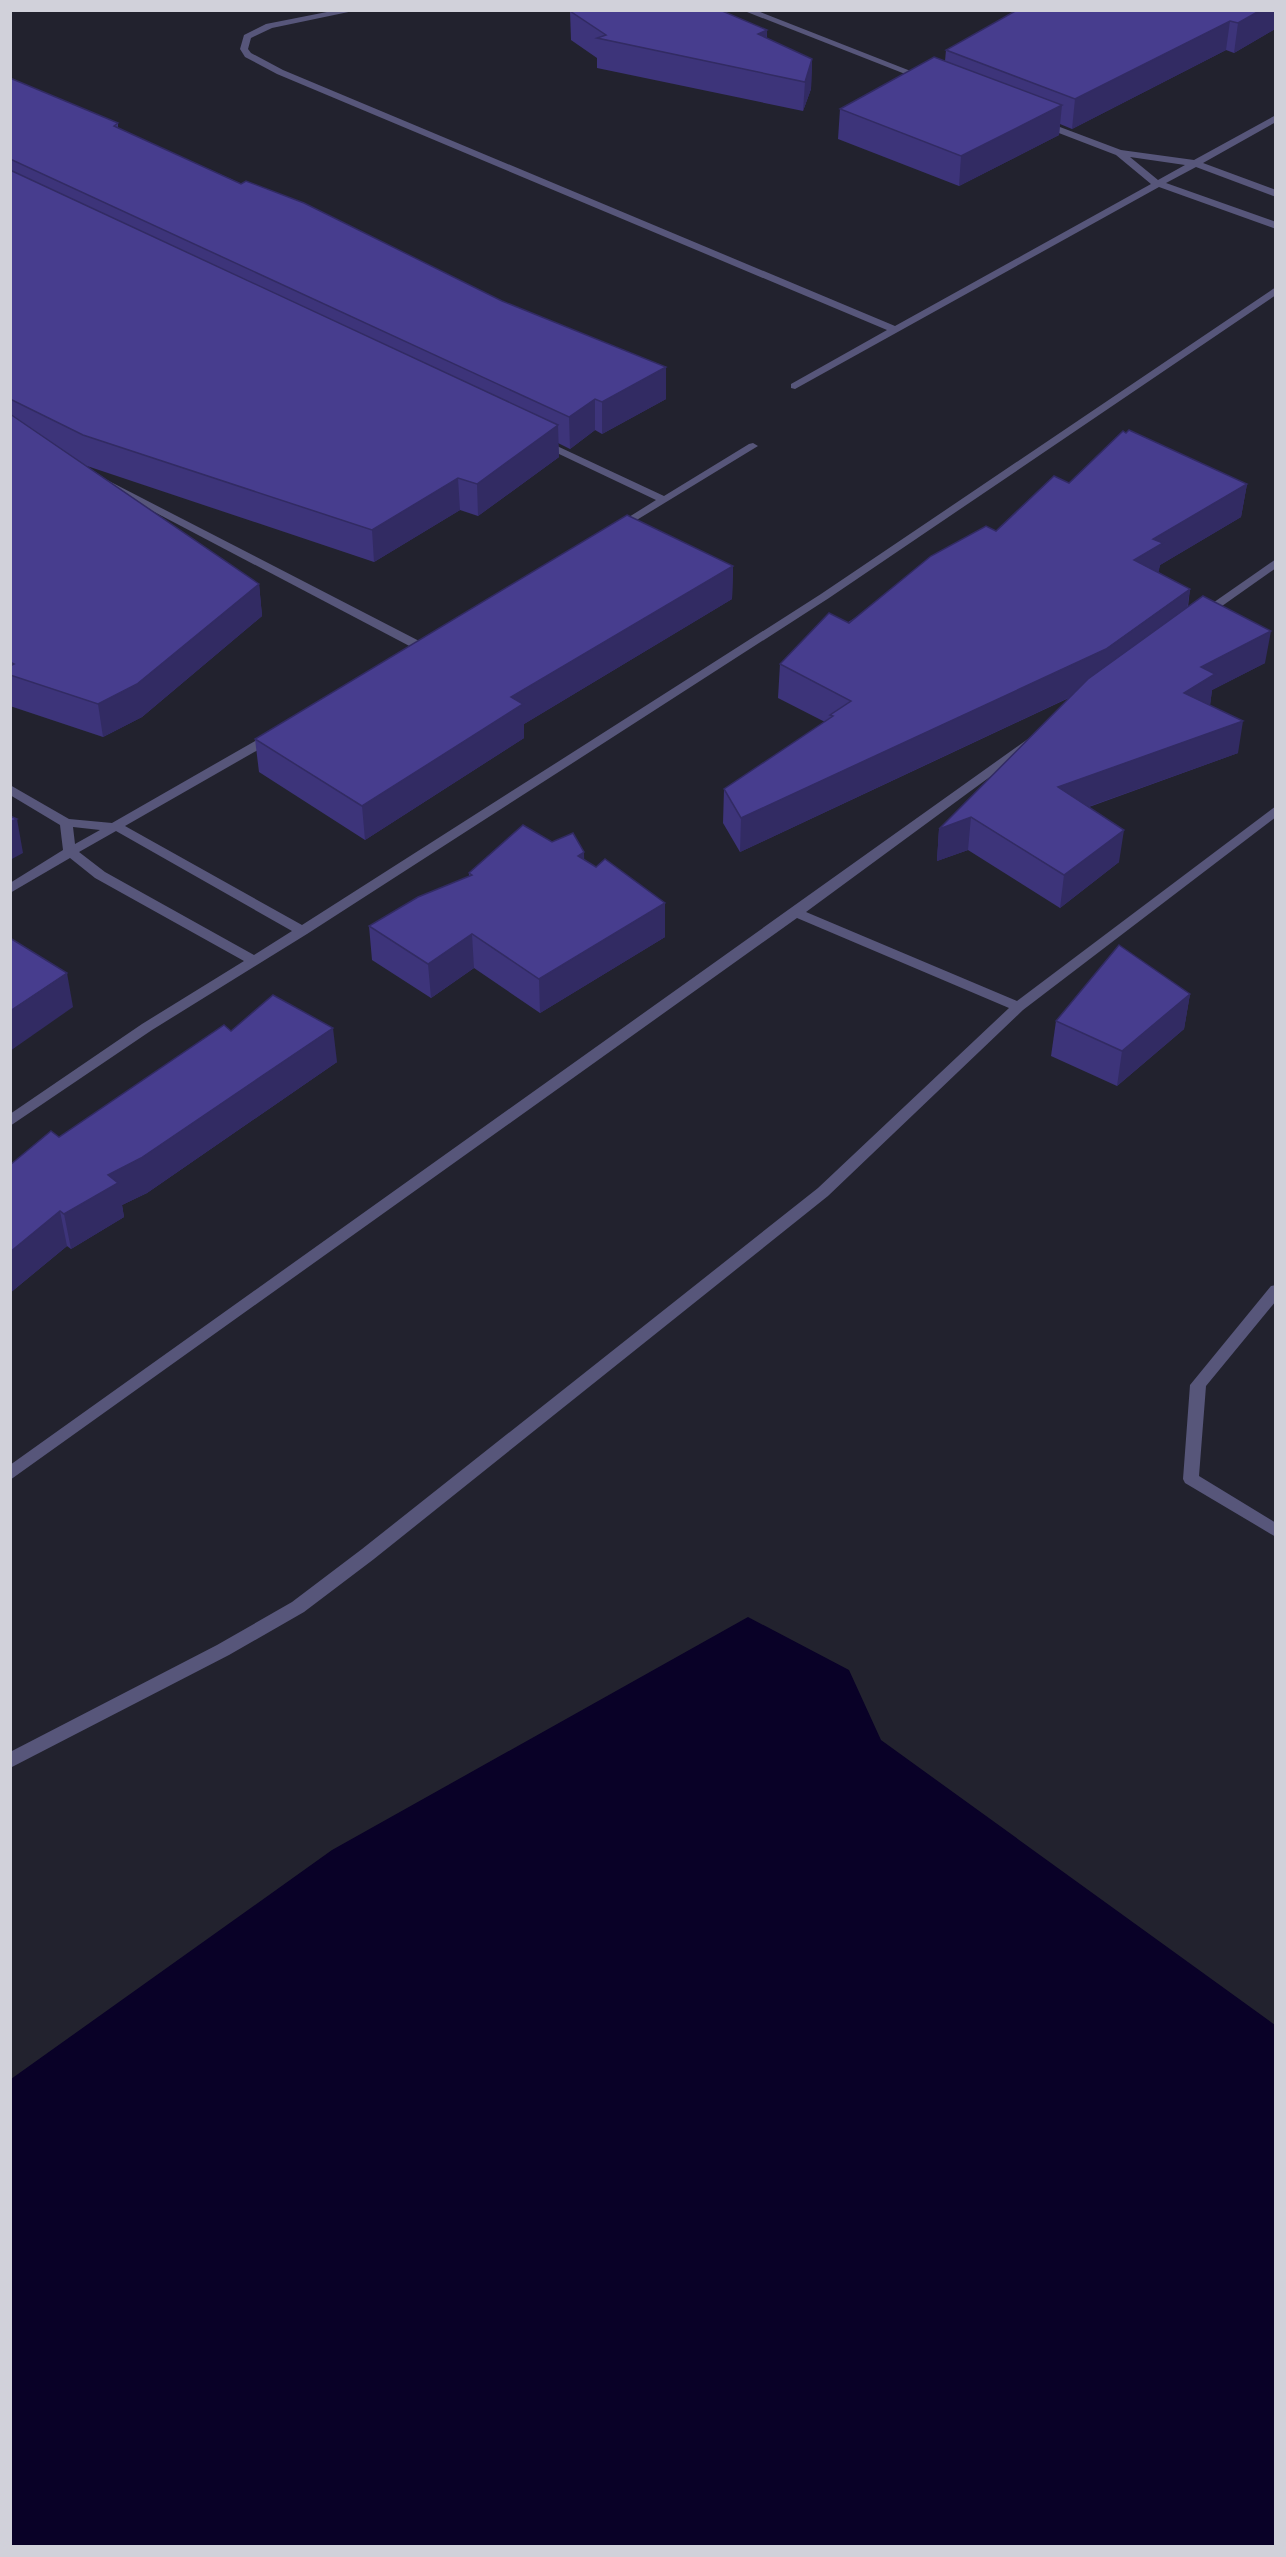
<svg xmlns="http://www.w3.org/2000/svg" width="1286" height="2557" font-family="Ubuntu,sans-serif">
  <style>
    .water { fill: #090127 }
    .lines { fill: none; stroke-linecap: round; stroke-linejoin: round }
    .minor { fill: #57567a; fill-rule: evenodd }
    .wall { fill: #3d347a }
    .shaded-wall { fill: #322b63 }
    .building { fill: #473d8e; stroke: #322b63; stroke-width: 1.5 }
  </style>
  <rect width="100%" height="100%" fill="#22222e"/>
  <polygon class="water" points="748,1617 849,1670 881,1740 1275,2025 1275,2546 11,2546 11,2079 332,1850"/>
  <g class="lines">
    <g class="minor">
      <path d="M337 10H358L272 28 251 38 248 49 251 53 283 70 895 326 1151 184 1116 155 1038 125V121H1044L1121 150 1194 160 1276 115V122L1203 163 1276 190V197L1196 167 1166 183 1276 222V229L1159 187 795 389 791 388V384L887 330 277 74 245 57 240 49 244 35 266 24ZM1130 157 1185 165 1158 180Z"/>
      <polygon points="742,10 755,10 931,79 923,81"/>
      <path d="M1276 287V295L829 598 307 934 152 1030 10 1126V1114L142 1024 244 961 95 878 70 858 10 893V883L63 850 60 825 10 795V785L69 819 112 823 269 733H277L279 736 277 739 125 826 302 925 821 594ZM73 827 100 830 75 844ZM116 831 292 931 254 955 105 872 79 852Z"/>
      <polygon points="542,439 664,496 749,444 753,443 758,446 617,532 613,531 613,527 656,500 538,444 538,440"/>
      <polygon points="107,480 425,644 427,647 421,651 417,650 103,485 101,483"/>
      <polygon points="1276,559 1276,568 1205,618 1197,618 1197,614"/>
      <polygon points="1032,736 1036,737 1038,740 1036,743 806,912 1017,1001 1276,806 1276,817 1023,1010 828,1196 374,1559 304,1612 229,1655 10,1768 10,1752 217,1645 292,1602 362,1549 818,1188 1009,1008 797,918 10,1480 10,1465"/>
      <polygon points="1276,1285 1276,1301 1206,1386 1199,1476 1276,1523 1276,1537 1185,1483 1183,1479 1190,1385 1271,1286"/>
    </g>
  </g>
  <g class="wall">
    <polygon points="1275,10 1275,29 1234,53 1226,50 1072,129 1060,124 1059,135 959,186 838,139 840,109 945,61 946,50"/>
    <polygon points="570,11 767,30 767,38 812,59 811,89 803,111 597,68 597,58 571,40"/>
    <polygon points="10,78 118,123 118,128 502,301 666,367 666,399 602,434 595,430 570,449 558,443 559,457 478,516 460,510 374,562 87,466 259,584 262,616 142,717 103,737 10,706"/>
    <polygon points="1069,483 1247,484 1241,517 1160,565 1158,572 1190,589 1188,607 1265,663 1212,690 1210,705 1238,753 1089,807 1119,862 1060,908 968,850 937,861 939,829 1071,697 740,852 723,823 724,789 825,722 778,698 780,664 996,531"/>
    <polygon points="733,566 732,599 524,724 524,738 365,840 259,772 255,739"/>
    <polygon points="552,842 584,852 584,860 665,937 540,1013 474,968 431,998 372,960 369,926 469,876 469,873"/>
    <polygon points="1190,994 1184,1029 1117,1086 1051,1056 1056,1021"/>
    <polygon points="231,1031 337,1062 147,1193 122,1205 124,1217 71,1249 67,1246 10,1293 10,1165 59,1137"/>
  </g>
  <g class="shaded-wall">
    <polygon points="1261,10 1275,10 1275,29 1234,53 1238,23"/>
    <polygon points="1230,21 1226,50 1072,129 1075,99"/>
    <polygon points="767,30 766,60 758,34"/>
    <polygon points="812,59 811,89 803,111 805,82"/>
    <polygon points="1062,105 1059,135 959,186 961,156"/>
    <polygon points="666,367 666,399 602,434 602,402"/>
    <polygon points="595,399 595,430 570,449 569,417"/>
    <polygon points="558,425 559,457 478,516 477,484"/>
    <polygon points="458,478 460,510 374,562 372,530"/>
    <polygon points="1247,484 1241,517 1160,565 1158,576 1134,560 1153,539"/>
    <polygon points="733,566 732,599 524,724 524,738 365,840 362,806 511,697"/>
    <polygon points="259,584 262,616 142,717 103,737 98,704"/>
    <polygon points="1190,589 1185,622 1102,682 740,852 741,818"/>
    <polygon points="1271,631 1265,663 1212,690 1210,706 1184,693 1201,667"/>
    <polygon points="1243,721 1238,753 1054,819 1058,787"/>
    <polygon points="971,817 968,850 937,861 939,829"/>
    <polygon points="17,819 23,853 10,860 10,822"/>
    <polygon points="1124,830 1119,862 1060,908 1064,875"/>
    <polygon points="584,852 585,886 578,856"/>
    <polygon points="665,903 665,937 540,1013 539,979"/>
    <polygon points="472,934 474,968 431,998 428,964"/>
    <polygon points="67,973 73,1007 10,1051 10,1011"/>
    <polygon points="1190,994 1184,1029 1117,1086 1122,1051"/>
    <polygon points="333,1028 337,1062 147,1193 122,1205 124,1217 71,1249 64,1214 108,1175"/>
    <polygon points="60,1211 67,1246 10,1293 10,1252"/>
  </g>
  <g class="building">
    <polygon points="572,10 720,10 767,30 758,34 812,59 805,82 597,38 606,35 570,11"/>
    <polygon points="1017,10 1261,10 1238,23 1230,21 1075,99 946,50"/>
    <polygon points="934,57 1062,105 961,156 840,109"/>
    <polygon points="10,78 118,123 114,126 241,184 246,181 304,203 502,301 666,367 602,402 595,399 569,417 10,159"/>
    <polygon points="10,170 558,425 477,484 458,478 372,530 83,435 10,399"/>
    <polygon points="10,414 259,584 137,684 98,704 10,675 10,666 14,664 10,662"/>
    <polygon points="1129,430 1247,484 1153,539 1163,543 1134,560 1190,589 1106,649 741,818 724,789 833,716 830,715 851,701 780,664 829,613 849,623 931,556 986,526 996,531 1054,476 1069,483 1123,431 1126,433"/>
    <polygon points="627,515 733,566 511,697 523,704 362,806 255,739"/>
    <polygon points="1203,596 1271,631 1201,667 1215,674 1184,693 1243,721 1058,787 1124,830 1064,875 971,817 939,829 1088,679"/>
    <polygon points="10,816 17,819 10,822"/>
    <polygon points="523,825 552,842 573,833 584,852 578,856 596,867 605,859 665,903 539,979 472,934 428,964 369,926 418,897 472,875 469,873"/>
    <polygon points="10,938 67,973 10,1011"/>
    <polygon points="1119,945 1190,994 1122,1051 1056,1021"/>
    <polygon points="273,995 333,1028 141,1158 108,1175 118,1183 64,1214 60,1211 10,1252 10,1165 51,1131 59,1137 224,1025 231,1031"/>
  </g>
  <rect width="1286" height="2557" fill="none" stroke="#d1d1da" stroke-width="24"/>
</svg>
